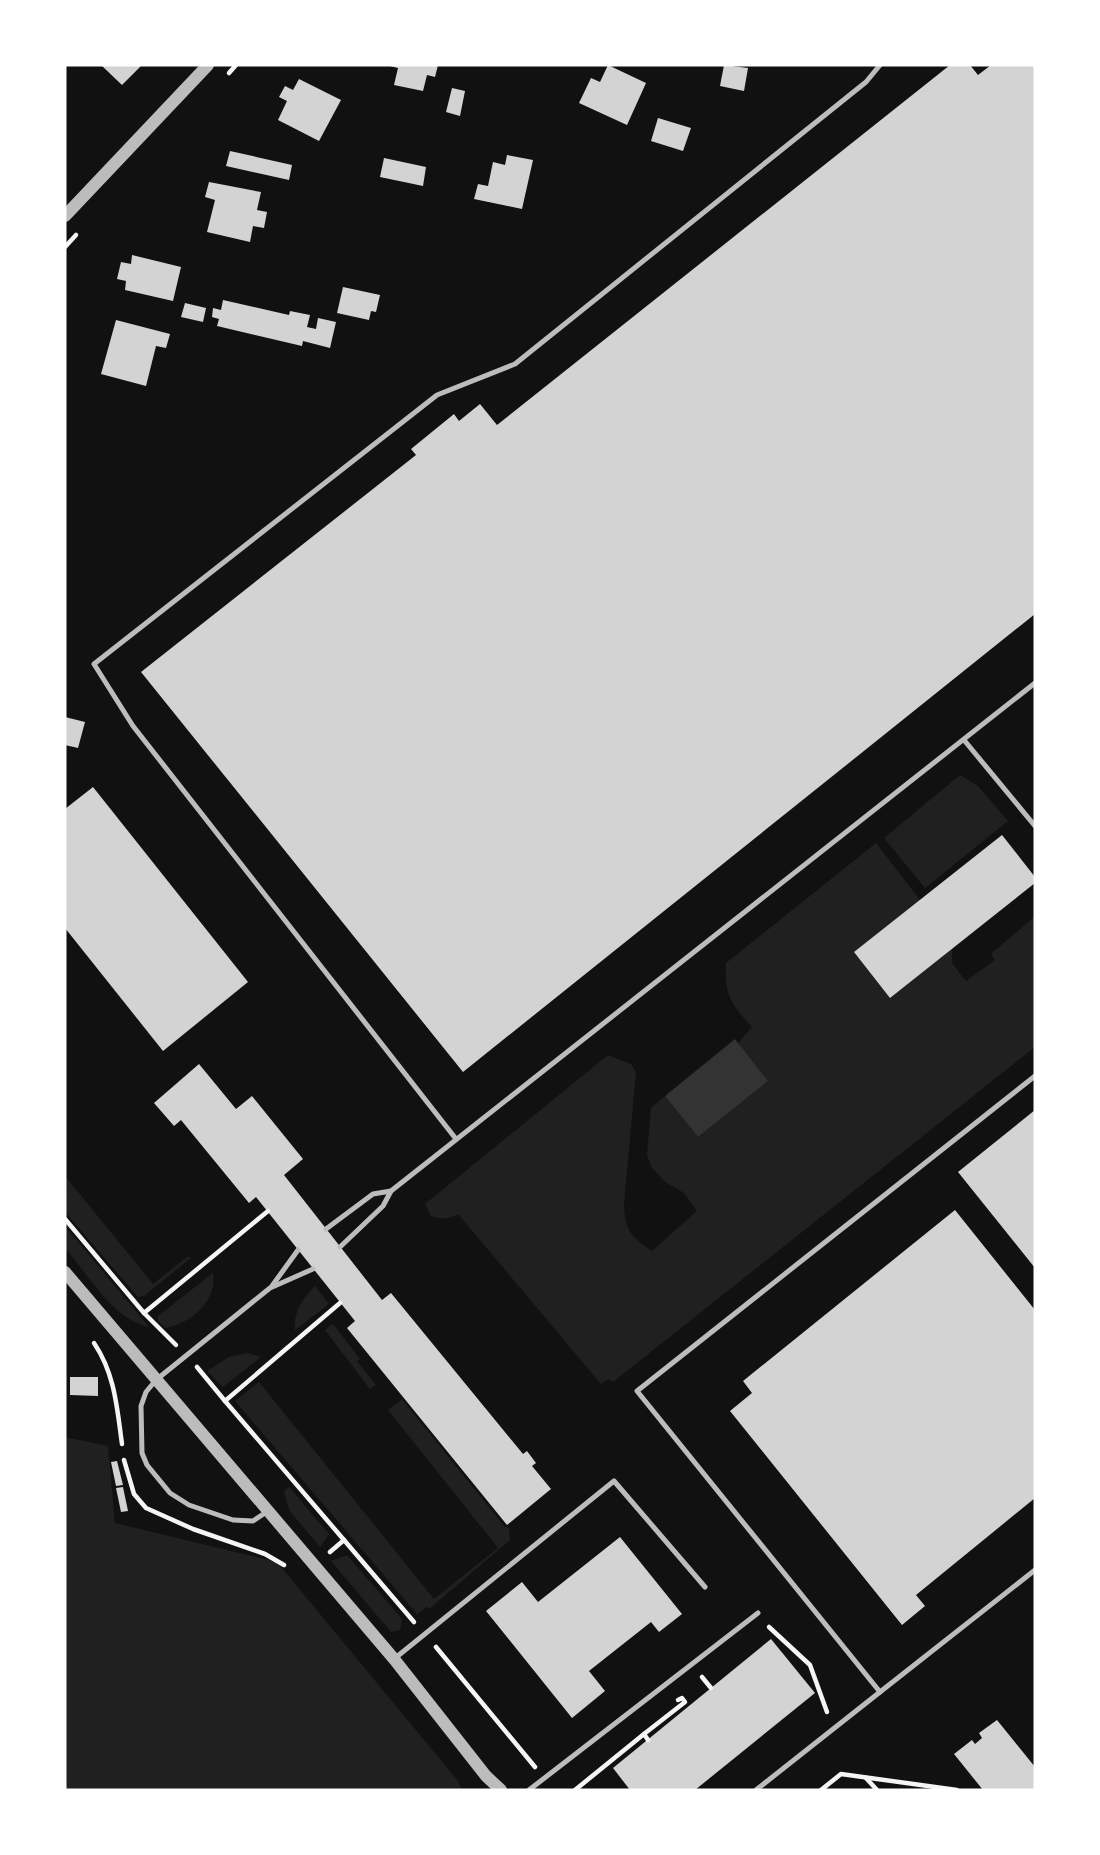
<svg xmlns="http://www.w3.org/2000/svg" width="1100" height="1855" font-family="Commissioner,sans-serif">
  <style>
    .green { fill: #202020 }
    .water { fill: #333 }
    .building { fill: #d3d3d3 }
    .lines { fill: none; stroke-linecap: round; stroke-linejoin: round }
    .path { stroke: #f5f5f5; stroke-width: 4.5 }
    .service { stroke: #bcbcbc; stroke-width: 5 }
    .tertiary { stroke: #bcbcbc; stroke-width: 12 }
  </style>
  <rect width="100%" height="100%" fill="#111"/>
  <g class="green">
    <polygon points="960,775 978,786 1008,821 925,888 884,838"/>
    <path d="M876 843 920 900 952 949V963L966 981 995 960 991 954 1035 916V1047L613 1382 609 1379 601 1384 458 1214C449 1219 442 1220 431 1216L425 1204 608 1055 631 1064 636 1072 624 1204C625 1230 631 1237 652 1251L697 1211 684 1193 665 1182 652 1168 647 1155 651 1108 665 1096 698 1137 768 1081 738 1043 752 1027C731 1004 724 995 726 963Z"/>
    <polygon points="65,1176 153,1284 187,1257 192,1257 144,1296 138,1297 65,1212"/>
    <path d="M65 1226 149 1327C112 1319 89 1275 65 1248Z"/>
    <path d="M213 1273C218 1301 190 1324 165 1328L158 1321V1316Z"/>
    <path d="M315 1286 329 1304 295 1330C293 1312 303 1298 315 1286Z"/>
    <polygon points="333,1324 360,1359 357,1361 376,1385 370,1389 325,1330"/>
    <polygon points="248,1353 261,1357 223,1387 207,1371 229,1357"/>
    <polygon points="259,1382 434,1599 498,1548 388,1410 402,1399 505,1527 509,1528 510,1540 429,1609 427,1607 417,1614 235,1401"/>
    <polygon points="65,1437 108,1446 115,1523 277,1562 458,1781 462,1790 65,1790"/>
    <polygon points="289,1487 329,1534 320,1547 289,1510 284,1491"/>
    <polygon points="347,1555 402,1619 400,1630 391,1632 331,1561"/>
  </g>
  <polygon class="water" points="735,1039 768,1081 698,1137 665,1096"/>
  <g class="building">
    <polygon points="101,65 142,65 122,85"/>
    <polygon points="386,65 438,65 435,77 427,75 423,91 394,85 398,68"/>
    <polygon points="608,65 646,83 627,125 579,103 591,78 600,82"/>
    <polygon points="724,65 748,68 744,91 720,86"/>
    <polygon points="950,65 970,65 978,75 991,65 1035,65 1035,614 463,1072 141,672 416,455 411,449 454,414 459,421 480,404 497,425"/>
    <polygon points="299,79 341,100 319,141 278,120 287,101 279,97 285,86 293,90"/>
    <polygon points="452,88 465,91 460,116 446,112"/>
    <polygon points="658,118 691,128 683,151 651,141"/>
    <polygon points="230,151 292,165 289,180 226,166"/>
    <polygon points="507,155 533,160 522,209 474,199 478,184 488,186 493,162 505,165"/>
    <polygon points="384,158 426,167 423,186 380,177"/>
    <polygon points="209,182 261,192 257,210 267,212 264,228 253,226 250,242 207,232 215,200 205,197"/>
    <polygon points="132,255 181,267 173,301 125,290 126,281 117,279 121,262 131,264"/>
    <polygon points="343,287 380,295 376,312 371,311 369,320 337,313"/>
    <polygon points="223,300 289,315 290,311 310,315 307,327 316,329 318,318 336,322 330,348 303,341 302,346 217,326 219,319 212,317 213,308 221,310"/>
    <polygon points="185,303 206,308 203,322 181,317"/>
    <polygon points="116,320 170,334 166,348 156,346 146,386 101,374"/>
    <polygon points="65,717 85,722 78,748 65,745"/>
    <polygon points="93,787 248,982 163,1051 65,928 65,809"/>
    <polygon points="1002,835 1035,877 1035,883 890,998 854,952"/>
    <polygon points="199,1064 236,1109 252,1096 303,1159 284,1175 382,1300 391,1293 523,1454 527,1451 536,1463 532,1466 551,1489 507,1525 347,1328 355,1321 256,1197 249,1203 181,1120 174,1126 154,1103"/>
    <polygon points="1035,1110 1035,1268 958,1172"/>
    <polygon points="955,1210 1035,1310 1035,1498 916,1595 925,1606 902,1625 730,1411 752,1393 743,1381"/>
    <polygon points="70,1377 98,1377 98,1396 70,1395"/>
    <polygon points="117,1461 123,1485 116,1486 111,1462"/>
    <polygon points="123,1487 128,1511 121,1512 116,1488"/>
    <polygon points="620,1537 682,1614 659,1632 651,1622 589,1671 605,1691 572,1718 486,1611 522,1582 538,1602"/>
    <polygon points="771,1639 815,1693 695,1790 630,1790 613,1768"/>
    <polygon points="997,1720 1035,1767 1035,1790 983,1790 954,1754 972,1740 975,1744 982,1738 979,1733"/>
  </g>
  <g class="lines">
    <g class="path">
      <polyline points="229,73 236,65"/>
      <polyline points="65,247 76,235"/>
      <polyline points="65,1219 144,1313 268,1211"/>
      <polyline points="144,1313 176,1345"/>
      <path d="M94 1343C115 1374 117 1408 122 1444"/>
      <polyline points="197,1367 225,1401 340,1303"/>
      <polyline points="225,1401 344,1540 330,1552"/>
      <polyline points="124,1460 134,1494 146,1508 193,1529 265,1554 284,1565"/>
      <polyline points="344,1540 414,1622"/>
      <polyline points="769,1627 810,1665 827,1712"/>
      <polyline points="436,1647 535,1767"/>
      <polyline points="702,1677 711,1688"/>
      <polyline points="644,1734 685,1702 682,1698 678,1700"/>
      <polyline points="866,1778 877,1790"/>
      <polyline points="575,1790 644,1734 648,1740"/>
      <polyline points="821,1790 841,1774 957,1790"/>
    </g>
    <g class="service">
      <polyline points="964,740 1035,826"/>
      <polyline points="1035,1076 637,1391 880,1692 1035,1570"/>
      <polyline points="456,1139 133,726 94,664 437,395 515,364 866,82 880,65"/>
      <polyline points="326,1229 373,1194 391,1191"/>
      <polyline points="340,1247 383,1206 391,1191 1035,683"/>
      <polyline points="272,1286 298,1250"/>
      <polyline points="268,1511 253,1521 233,1520 189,1505 170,1493 147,1465 142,1453 141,1406 146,1392 156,1380 270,1288 313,1269"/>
      <polyline points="394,1659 614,1481 705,1587"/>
      <polyline points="529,1790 758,1613"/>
      <polyline points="756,1790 880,1692"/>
    </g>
    <g class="tertiary">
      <polyline points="65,216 208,65"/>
      <polyline points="65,1272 394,1659 486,1776 501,1790"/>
    </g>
  </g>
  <rect width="1100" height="1855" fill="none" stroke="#ffffff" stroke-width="133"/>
</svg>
